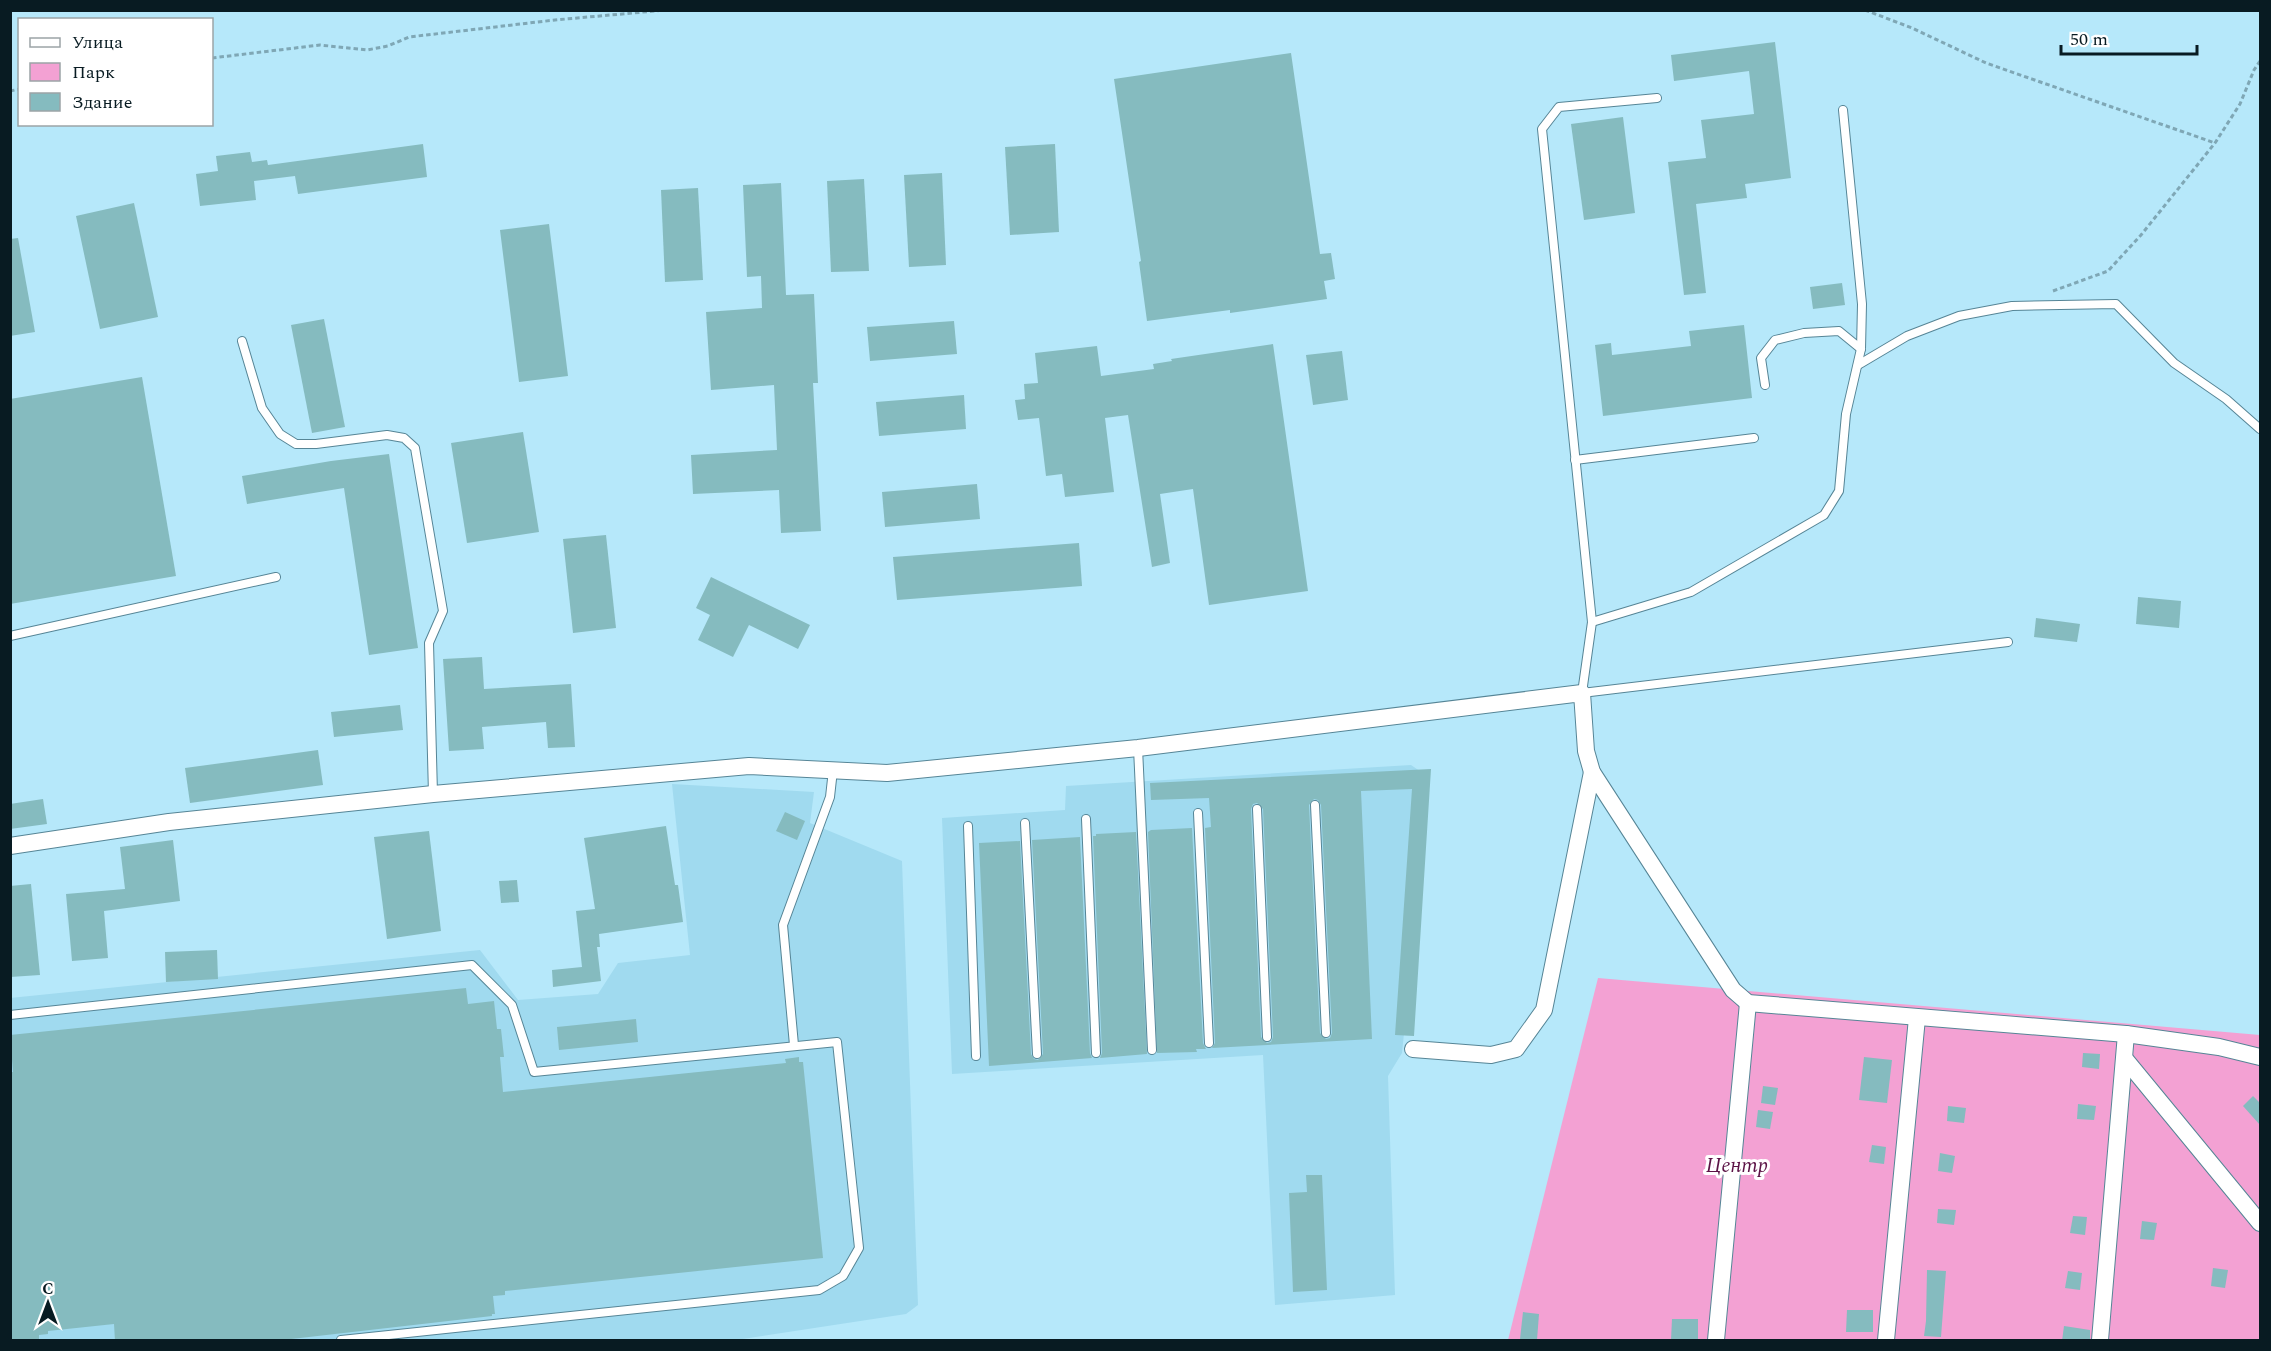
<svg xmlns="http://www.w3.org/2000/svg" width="2271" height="1351" font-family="Spectral,serif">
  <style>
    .built { fill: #a0daef }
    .green { fill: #f3a1d3 }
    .building { fill: #85bbbf; fill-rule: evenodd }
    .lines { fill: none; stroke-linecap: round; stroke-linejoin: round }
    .lane-casing { stroke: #568596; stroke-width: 10 }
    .street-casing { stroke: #568596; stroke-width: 18 }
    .path { stroke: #7fa7b5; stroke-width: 3; stroke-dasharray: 4.5 3; stroke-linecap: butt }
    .lane { stroke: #fff; stroke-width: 8 }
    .street { stroke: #fff; stroke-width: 16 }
    .labels { text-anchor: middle; stroke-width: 6; stroke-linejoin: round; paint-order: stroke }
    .park-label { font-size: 21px; font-style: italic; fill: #5c1346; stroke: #fff }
  </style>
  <rect width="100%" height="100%" fill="#b6e8fa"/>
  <g class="built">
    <polygon points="1411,765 1430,778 1402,1053 1388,1076 1395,1295 1275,1305 1263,1055 952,1074 942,818 1065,810 1066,786"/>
    <polygon points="672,784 814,792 810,823 902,861 918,1305 906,1314 736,1340 11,1340 10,998 480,950 518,1000 598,994 618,963 690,955"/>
  </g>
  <polygon class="green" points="1598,978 2260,1035 2260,1340 1508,1340"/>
  <g class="building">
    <polygon points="1775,42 1791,178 1745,184 1747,198 1696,204 1706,293 1684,295 1668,162 1706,158 1701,120 1754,114 1749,71 1674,81 1671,55"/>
    <polygon points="1291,53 1320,254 1331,253 1335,279 1324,281 1327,299 1230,313 1230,310 1147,321 1139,262 1141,261 1114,79"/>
    <polygon points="1623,117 1635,213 1584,220 1571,124"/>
    <polygon points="423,144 427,177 298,194 295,176 254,181 256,200 200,206 196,174 218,171 216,156 250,152 252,162 267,160 268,165"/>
    <polygon points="1055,144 1059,232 1010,235 1005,147"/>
    <polygon points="942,173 946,265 909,267 904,175"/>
    <polygon points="864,179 869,271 831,272 827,181"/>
    <polygon points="781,183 786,295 814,294 818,383 813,383 821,531 781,533 779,490 693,494 691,455 777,450 774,385 711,390 706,312 762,308 761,276 747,277 743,185"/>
    <polygon points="698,188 703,280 665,282 661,190"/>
    <polygon points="134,203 158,317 100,329 76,216"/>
    <polygon points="549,224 568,376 519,382 500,230"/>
    <polygon points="18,238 35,332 10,336 10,239"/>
    <polygon points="1842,283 1845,305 1813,309 1810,287"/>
    <polygon points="324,319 345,427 312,433 291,325"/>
    <polygon points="954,321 957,354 870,361 867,327"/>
    <polygon points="1744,325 1752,398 1603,416 1595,345 1611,343 1612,355 1691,346 1689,331"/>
    <polygon points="1273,344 1308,591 1209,605 1193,489 1160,494 1170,563 1152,567 1128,415 1105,418 1114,492 1065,497 1062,474 1046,476 1039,418 1018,420 1015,400 1025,399 1024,384 1038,383 1035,353 1097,346 1101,376 1154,369 1153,364 1172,361 1171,359"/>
    <polygon points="1342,351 1348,400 1313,405 1306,355"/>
    <polygon points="142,377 176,576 10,604 10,399"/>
    <polygon points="964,395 966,429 879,436 876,402"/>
    <polygon points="523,432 539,532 467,543 451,443"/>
    <polygon points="389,454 418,648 369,655 344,488 247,504 242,476 331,461"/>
    <polygon points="977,484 980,519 885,527 882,492"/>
    <polygon points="606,535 616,628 573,633 563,539"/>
    <polygon points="1079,543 1082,586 897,600 893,557"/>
    <polygon points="711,577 810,625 798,649 749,625 733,657 698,640 710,615 696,608"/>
    <polygon points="2138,597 2181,601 2179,628 2136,624"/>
    <polygon points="2036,618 2080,624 2077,642 2034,637"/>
    <polygon points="482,657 484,689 571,684 575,747 548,748 546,722 482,727 484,749 449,751 443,659"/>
    <polygon points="400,705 403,730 334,737 331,712"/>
    <polygon points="318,750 323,785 190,803 185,768"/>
    <path d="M1431 769 1414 1036 1395 1035 1412 789 1361 791 1372 1039 1212 1048 1215 1043 1205 828 1211 827 1209 798 1151 800 1150 783ZM1314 799 1318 800 1321 805 1332 1033 1330 1038 1326 1039 1320 1033 1309 805ZM1257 803 1263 809 1273 1037 1271 1042 1267 1043 1261 1037 1251 809 1253 804Z"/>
    <polygon points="43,799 47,824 10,829 10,804"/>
    <polygon points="785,812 805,821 797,840 776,831"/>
    <polygon points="666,826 675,885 678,885 683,922 599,934 600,947 597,947 601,981 553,987 552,970 582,967 576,911 595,909 584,838"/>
    <polygon points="1192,828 1203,1043 1206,1049 1196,1049 1197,1052 1157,1053 1148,832 1151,830"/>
    <polygon points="429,831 441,931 387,939 374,837"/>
    <polygon points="1136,832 1147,1054 1100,1058 1102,1053 1093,836 1096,836 1096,834"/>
    <polygon points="1080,837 1090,1053 1092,1058 989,1066 979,843 1020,841 1031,1054 1034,1059 1038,1060 1043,1054 1032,840"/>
    <polygon points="173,840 180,901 104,911 108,958 72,961 66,894 125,889 120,847"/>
    <polygon points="517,880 519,902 501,903 499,881"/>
    <polygon points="31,884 40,975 10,977 10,886"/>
    <polygon points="217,950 218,979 166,982 165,952"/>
    <polygon points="466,988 468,1004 494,1001 497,1029 501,1029 504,1057 500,1057 503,1092 786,1063 785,1059 799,1057 799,1062 803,1062 823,1258 505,1291 505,1295 493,1296 495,1314 492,1314 492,1316 274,1341 115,1341 114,1324 48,1331 48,1334 39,1335 39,1339 10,1341 10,1072 13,1072 10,1035"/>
    <polygon points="636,1019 638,1042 559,1050 557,1027"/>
    <polygon points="2083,1053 2100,1054 2099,1069 2082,1067"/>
    <polygon points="1864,1057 1892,1060 1887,1103 1859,1100"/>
    <polygon points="1763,1086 1778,1088 1775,1105 1761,1103"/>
    <polygon points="2253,1096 2260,1103 2260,1125 2243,1106"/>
    <polygon points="2078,1104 2096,1106 2094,1120 2077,1119"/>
    <polygon points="1948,1106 1966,1108 1964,1123 1947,1121"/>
    <polygon points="1758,1110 1773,1112 1770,1129 1756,1127"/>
    <polygon points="1872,1145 1886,1147 1884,1164 1869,1162"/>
    <polygon points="1940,1153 1955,1156 1952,1173 1938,1171"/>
    <polygon points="1306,1175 1322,1175 1327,1290 1293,1292 1289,1193 1307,1192"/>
    <polygon points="1938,1209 1956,1210 1954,1225 1937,1223"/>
    <polygon points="2073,1216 2087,1217 2085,1235 2070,1233"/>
    <polygon points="2142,1221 2157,1223 2154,1240 2140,1239"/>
    <polygon points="2213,1268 2228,1270 2225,1288 2211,1286"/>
    <polygon points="1927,1270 1946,1271 1941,1337 1924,1336 1926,1321"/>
    <polygon points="2068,1271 2082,1273 2080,1290 2065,1288"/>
    <polygon points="1847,1310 1873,1310 1873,1332 1846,1332"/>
    <polygon points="1523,1312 1539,1314 1537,1340 1520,1339"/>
    <polygon points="1672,1319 1698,1319 1698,1341 1671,1340"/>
    <polygon points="2064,1326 2090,1330 2090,1341 2062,1341"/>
  </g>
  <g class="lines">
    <g class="lane-casing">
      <g id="lane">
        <polyline points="1657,98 1559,107 1542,129 1592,622 1582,693 2008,642"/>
        <polyline points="242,341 262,408 280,434 296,444 316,444 387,435 404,438 415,448 443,611 429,643 433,794"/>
        <polyline points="1858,365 1907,336 1959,316 2012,306 2116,304 2174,363 2226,399 2260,429"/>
        <polyline points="1765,385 1761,358 1775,340 1804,333 1839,331 1861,349"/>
        <polyline points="1575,460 1754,438"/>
        <polyline points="1592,622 1691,592 1824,515 1839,491 1846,414 1861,349 1862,304 1843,110"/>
        <polyline points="10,636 276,577"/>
        <polyline points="1138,748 1152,1050"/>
        <polyline points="1315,805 1326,1033"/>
        <polyline points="1257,809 1267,1037"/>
        <polyline points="1198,813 1209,1043"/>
        <polyline points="1086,819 1096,1053"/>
        <polyline points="1025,823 1037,1054"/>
        <polyline points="968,826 976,1056"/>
        <polyline points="10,1015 472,965 512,1005 534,1072 837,1042 859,1248 843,1276 819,1290 341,1340"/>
        <polyline points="794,1045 783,925 830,797 833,770"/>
      </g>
    </g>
    <g class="street-casing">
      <g id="street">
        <polyline points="10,846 169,822 433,794 749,766 887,773 1138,748 1582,693 1586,751 1592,772 1733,990 1748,1003 2126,1034 2219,1047 2260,1057"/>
        <polyline points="1413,1049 1491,1055 1516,1049 1544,1010 1592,772"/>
        <polyline points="2125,1059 2260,1223"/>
        <polyline points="1716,1340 1748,1003"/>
        <polyline points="1886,1340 1917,1018"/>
        <polyline points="2100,1340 2126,1034"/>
      </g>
    </g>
    <g class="path">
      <polyline points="1865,10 1912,28 1986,63 2215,143"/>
      <polyline points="212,58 320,45 367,50 388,46 409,37 555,20 666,10"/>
      <polyline points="10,91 20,89"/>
      <polyline points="2053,291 2108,271 2141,235 2215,143 2240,104 2254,70 2260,61"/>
    </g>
    <use href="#lane" class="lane"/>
    <use href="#street" class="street"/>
  </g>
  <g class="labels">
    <g class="park-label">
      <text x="1737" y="1172">Центр</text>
    </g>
  </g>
  <rect width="2271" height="1351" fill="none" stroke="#081b22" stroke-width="24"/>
  <rect x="18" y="18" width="195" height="108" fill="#ffffff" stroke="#9ca4a7" stroke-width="1.5"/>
  <rect x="30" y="38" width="30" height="9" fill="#ffffff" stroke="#9ca4a7" stroke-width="1.5"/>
  <text x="72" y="48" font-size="18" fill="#081b22">Улица</text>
  <rect x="30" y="63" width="30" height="18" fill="#f3a1d3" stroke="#9ca4a7" stroke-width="1.5"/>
  <text x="72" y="78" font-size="18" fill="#081b22">Парк</text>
  <rect x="30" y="93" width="30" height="18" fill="#85bbbf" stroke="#9ca4a7" stroke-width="1.5"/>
  <text x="72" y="108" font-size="18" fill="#081b22">Здание</text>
  <g transform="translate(48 1303)" stroke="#ffffff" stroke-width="4.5" paint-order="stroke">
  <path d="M0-4.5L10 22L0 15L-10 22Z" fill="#081b22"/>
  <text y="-9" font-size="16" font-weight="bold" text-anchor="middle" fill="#081b22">С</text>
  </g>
  <path d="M2061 45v9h136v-9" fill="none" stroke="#081b22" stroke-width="3"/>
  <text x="2070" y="45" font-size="18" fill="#081b22" stroke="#ffffff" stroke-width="4.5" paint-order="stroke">50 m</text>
</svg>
